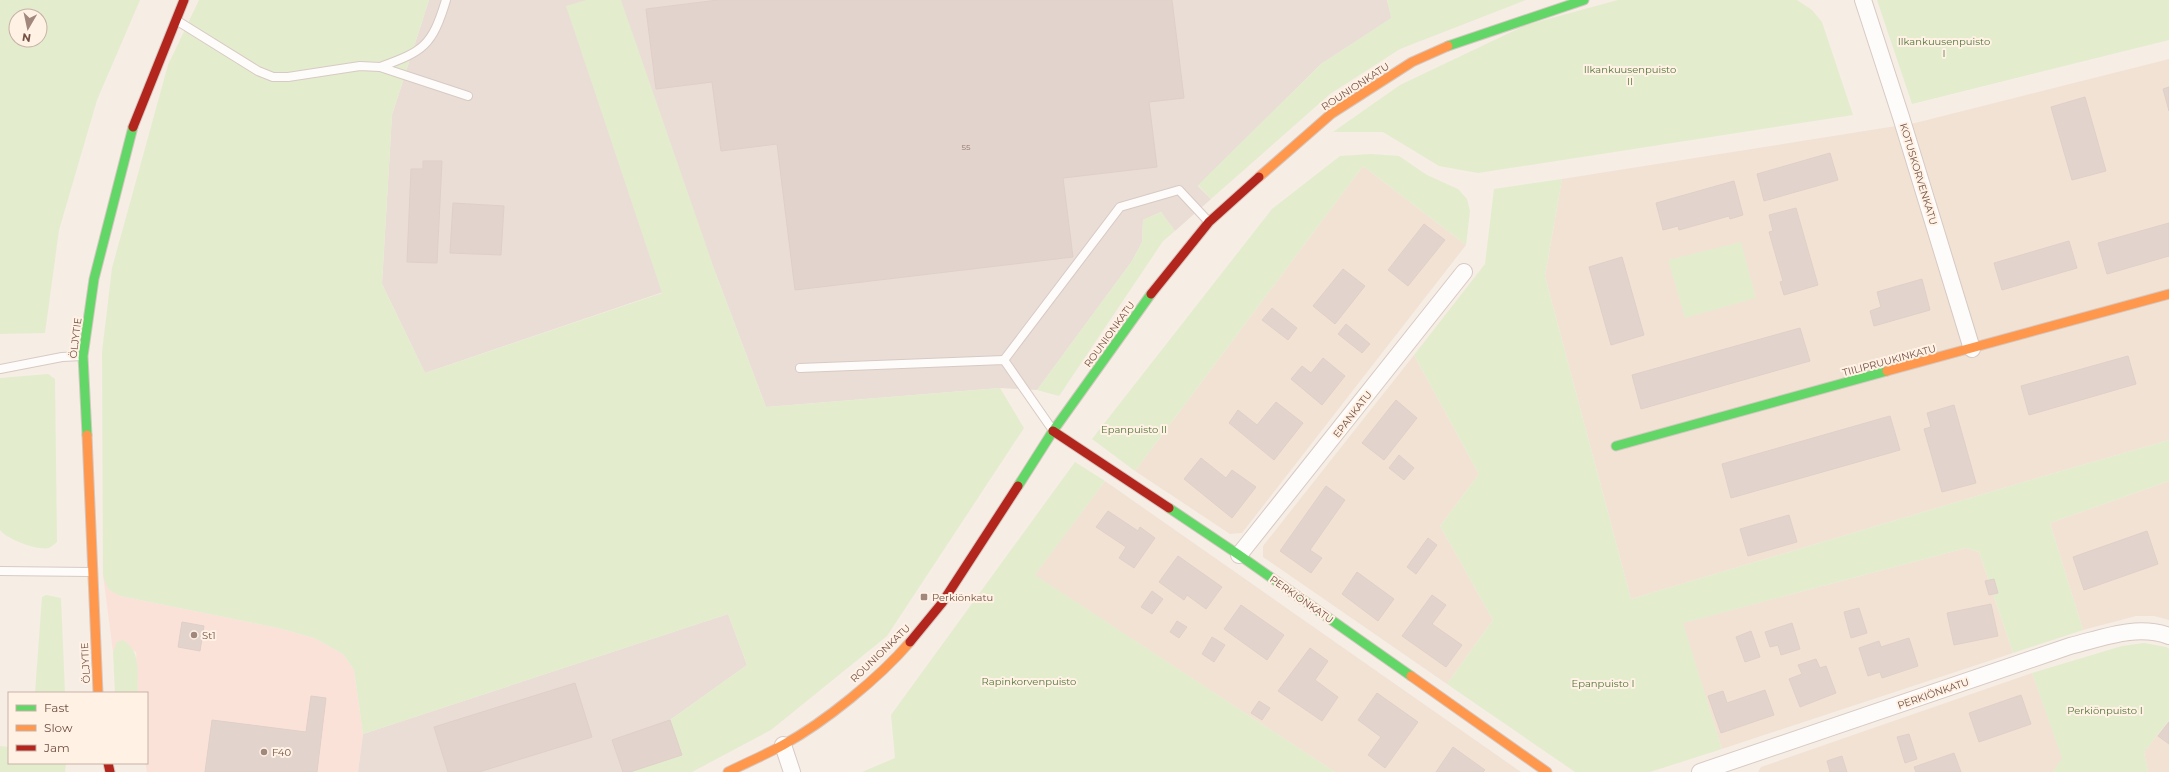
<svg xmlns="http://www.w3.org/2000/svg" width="2169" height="772" font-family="Montserrat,sans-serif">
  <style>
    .residential { fill: #f2e2d4 }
    .commercial { fill: #fbe2d9 }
    .industrial { fill: #e9ddd6 }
    .green { fill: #e4ecce; fill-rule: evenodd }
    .building { fill: #e2d4cd; stroke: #dfcfc7 }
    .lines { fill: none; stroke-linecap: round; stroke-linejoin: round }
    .lane-casing { stroke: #d7cac3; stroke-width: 10 }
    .street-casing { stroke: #d7cac3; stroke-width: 18 }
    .fast-casing { stroke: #d6c8c2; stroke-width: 11 }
    .slow-casing { stroke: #d6c8c2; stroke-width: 11 }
    .jam-casing { stroke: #d6c8c2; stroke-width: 11 }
    .lane { stroke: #fefcfb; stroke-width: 8 }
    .street { stroke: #fefcfb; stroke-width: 16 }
    .fast { stroke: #63d668; stroke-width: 9 }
    .slow { stroke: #ff974d; stroke-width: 9 }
    .jam { stroke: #b3261e; stroke-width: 9 }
    .poi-dot { fill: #a2877d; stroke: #fff2e5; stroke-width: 1.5 }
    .labels { text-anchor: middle; stroke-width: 4; stroke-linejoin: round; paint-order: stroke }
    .number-label { font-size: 8px; fill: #917369 }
    .park-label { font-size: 10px; fill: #52753a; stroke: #fff2e5 }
    .street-label { font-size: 10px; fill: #745045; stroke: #fff2e5 }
    .poi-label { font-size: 10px; fill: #745045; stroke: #fff2e5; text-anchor: start }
  </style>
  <rect width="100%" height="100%" fill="#f6ede5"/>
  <g class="residential">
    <polygon points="2169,59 2169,440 2037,478 1631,599 1545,276 1562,179 1915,123"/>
    <polygon points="1363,166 1466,245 1242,533 1230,534 1135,471"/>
    <polygon points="1414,355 1479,474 1440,526 1493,620 1447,684 1263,557 1263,546"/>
    <polygon points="1105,481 1521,772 1335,772 1034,575"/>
    <polygon points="2169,481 2169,620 2154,616 2136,616 2083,630 2050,523"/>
    <polygon points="1966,548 1979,552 2013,653 1722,749 1682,623"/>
    <polygon points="2032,673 2063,758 2053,772 1758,772 1761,767"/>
    <polygon points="2169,720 2169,772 2148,772 2144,752"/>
  </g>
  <polygon class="commercial" points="103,575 120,596 278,628 314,638 343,654 354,670 363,734 358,772 147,772 145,763 147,763 147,693 138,693 136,652 118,642 113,652"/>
  <g class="industrial">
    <polygon points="429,0 1387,0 1392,18 1321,64 1198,186 1211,199 1175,231 1161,212 1143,220 1142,242 1132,261 1037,390 1000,388 766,407 716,274 425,373 382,284 392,115"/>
    <polygon points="728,614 747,665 670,720 682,755 630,772 358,772 363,734"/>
  </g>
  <g class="green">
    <path d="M0 0H140L97 100 59 230 45 333 0 334ZM16 16H40V40H16Z"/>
    <polygon points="199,0 429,0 392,115 382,284 425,373 662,293 566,6 586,0 621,0 716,274 766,407 1000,388 1024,428 887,636 771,730 692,772 630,772 682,755 670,720 747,665 728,614 363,734 354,670 343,654 314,638 278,628 120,596 108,589 103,575 102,352 112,268 168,65"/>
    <polygon points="1387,0 1526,0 1400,49 1330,94 1211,199 1198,185 1321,64 1391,18"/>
    <polygon points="1618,0 1797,0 1812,10 1822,22 1853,115 1478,173 1439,166 1383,132 1333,132 1400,85 1526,25"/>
    <polygon points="1877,0 2169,0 2169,40 1912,104"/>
    <polygon points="1371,154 1399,156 1427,175 1458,189 1467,199 1470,211 1466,245 1363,166 1135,471 1092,439 1272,209 1340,156"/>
    <polygon points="1562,179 1545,276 1631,599 2037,478 2169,440 2169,481 2050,523 2083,630 2013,653 1979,552 1966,548 1683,623 1722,749 1650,772 1575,772 1447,684 1493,620 1440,526 1479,474 1414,355 1485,264 1494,189"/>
    <polygon points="1161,212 1175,231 1163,241 1059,396 1037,390 1132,261 1142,242 1143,220"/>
    <polygon points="1741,242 1756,298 1685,318 1668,260"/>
    <path d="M48 374 55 379 57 542C54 544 51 547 49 548 38 551 6 539 0 530V378Z"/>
    <polygon points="1075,462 1105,481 1035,575 1335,772 862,772 895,758 891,715"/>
    <polygon points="46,595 61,598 65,693 35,693 42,597"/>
    <path d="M123 640C142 652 137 673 138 693H115L113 652 117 642Z"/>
    <polygon points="2144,643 2166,647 2169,649 2169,720 2144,752 2148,772 2053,772 2062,758 2032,673 2122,646"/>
    <polygon points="0,746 9,747 9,763 66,763 65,772 0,772"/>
  </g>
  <g class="building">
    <polygon points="718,0 1172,0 1184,98 1149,102 1157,167 1063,178 1073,257 795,290 777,144 721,151 712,82 656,89 646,9"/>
    <polygon points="2169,87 2169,111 2163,89"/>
    <polygon points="2085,97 2106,171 2072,180 2051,107"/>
    <polygon points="1830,153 1838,180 1764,201 1757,174"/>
    <polygon points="423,161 442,161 437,263 407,262 411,169 423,169"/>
    <polygon points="1734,181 1743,215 1730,219 1729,216 1679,230 1678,226 1663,230 1656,203"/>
    <polygon points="453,203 504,206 501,255 450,253"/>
    <polygon points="1796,208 1818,285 1784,295 1780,282 1783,281 1769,232 1773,231 1769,215"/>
    <polygon points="2169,223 2169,256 2107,274 2098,243"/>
    <polygon points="1424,224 1445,240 1408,286 1388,270"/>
    <polygon points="2069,241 2077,268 2002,290 1994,263"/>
    <polygon points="1622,257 1644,335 1611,345 1589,267"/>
    <polygon points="1343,269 1365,286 1335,324 1313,306"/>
    <polygon points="1922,279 1930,310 1874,326 1870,311 1881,307 1877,292"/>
    <polygon points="1272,308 1297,328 1288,340 1262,320"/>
    <polygon points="1346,324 1370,344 1362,353 1338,334"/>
    <polygon points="1800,328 1810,361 1641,409 1632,375"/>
    <polygon points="2128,356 2136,384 2029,415 2021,386"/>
    <polygon points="1323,358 1345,376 1322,405 1291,379 1302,366 1311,373"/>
    <polygon points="1396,400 1417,418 1384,460 1362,443"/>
    <polygon points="1276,402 1303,423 1274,460 1229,423 1238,410 1257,425"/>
    <polygon points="1954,405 1976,483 1942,492 1924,429 1931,427 1927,413"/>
    <polygon points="1890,416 1900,450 1731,498 1722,464"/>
    <polygon points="1399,455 1414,468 1404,480 1389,468"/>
    <polygon points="1201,458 1226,478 1232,470 1256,487 1232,518 1184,479"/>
    <polygon points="1326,486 1345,500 1310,550 1322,558 1311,573 1280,551"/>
    <polygon points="1108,511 1138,531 1140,527 1155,538 1134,568 1119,558 1126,547 1096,527"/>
    <polygon points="1789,515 1797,542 1748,556 1740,529"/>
    <polygon points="2147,531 2158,564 2084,590 2073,557"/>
    <polygon points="1428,538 1437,545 1416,574 1407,567"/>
    <polygon points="1178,556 1222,587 1206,609 1187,595 1184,600 1159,582"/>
    <polygon points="1357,572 1394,599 1378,621 1342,594"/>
    <polygon points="1994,579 1998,593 1989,595 1985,581"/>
    <polygon points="1152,591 1163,599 1152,614 1141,607"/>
    <polygon points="1432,595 1446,605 1432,624 1462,645 1446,667 1402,636"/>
    <polygon points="1991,604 1998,636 1954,645 1947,613"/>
    <polygon points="1241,605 1284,635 1267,660 1224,629"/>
    <polygon points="1859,608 1867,633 1851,638 1844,612"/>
    <polygon points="1177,621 1187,627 1179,638 1170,632"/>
    <polygon points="182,622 204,626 200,651 178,647"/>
    <polygon points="1792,623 1800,649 1781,655 1778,645 1770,647 1765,632"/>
    <polygon points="1751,631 1760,657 1745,662 1736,637"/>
    <polygon points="1212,637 1225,645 1214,662 1202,654"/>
    <polygon points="1909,638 1918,666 1882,678 1880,672 1868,676 1859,648 1879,641 1881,647"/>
    <polygon points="1310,648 1328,661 1315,680 1338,697 1322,721 1278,691"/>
    <polygon points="1816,659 1820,668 1826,666 1836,693 1800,707 1789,679 1802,674 1798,665"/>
    <polygon points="575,683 592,737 479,772 448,772 434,727"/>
    <polygon points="1765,690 1774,715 1721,733 1708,696 1723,691 1727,703"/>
    <polygon points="1377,693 1418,722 1385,768 1368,755 1381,737 1358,720"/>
    <polygon points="2021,695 2031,724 1979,742 1969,713"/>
    <polygon points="311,696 326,698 317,772 205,772 212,720 306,732"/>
    <polygon points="1259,701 1270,708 1262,720 1251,713"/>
    <polygon points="670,720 682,755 630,772 623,772 612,740"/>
    <polygon points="2169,722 2169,744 2158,736"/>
    <polygon points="1909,734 1917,759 1905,763 1897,737"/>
    <polygon points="1453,747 1485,770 1483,772 1436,772"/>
    <polygon points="1954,753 1961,772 1916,772 1914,767"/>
    <polygon points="1842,756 1847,772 1830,772 1827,761"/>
  </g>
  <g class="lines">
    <g class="lane-casing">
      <g id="lane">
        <polyline points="176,20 258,71 273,77 288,77 360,66 380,67 468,96"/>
        <path d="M380 67C424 51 432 46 446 0"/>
        <polyline points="1004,360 1120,207 1179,190 1208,221"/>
        <polyline points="800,368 1004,360 1052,429"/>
        <polyline points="0,369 62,357 82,356"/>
        <polyline points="0,571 91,572"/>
      </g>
    </g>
    <g class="street-casing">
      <g id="street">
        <polyline points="1863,0 1901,117 1972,349"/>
        <polyline points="1239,555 1464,272"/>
        <polyline points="783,745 792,772"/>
        <path d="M1700 772 2070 646C2103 638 2136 624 2169 636"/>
      </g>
    </g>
    <g class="fast-casing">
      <g id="fast">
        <polyline points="1448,46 1584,0"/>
        <polyline points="87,435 83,356 94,279 133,127"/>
        <polyline points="1616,446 1887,371"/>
        <polyline points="1018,486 1053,431 1151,294"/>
        <polyline points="1169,508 1239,555 1411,676"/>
      </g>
    </g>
    <g class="slow-casing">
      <g id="slow">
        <polyline points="1259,177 1331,114 1412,62 1448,46"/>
        <polyline points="1887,371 2169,294"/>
        <polyline points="87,435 98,693"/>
        <polyline points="1411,676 1547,772"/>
        <path d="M728 772C746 763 765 755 783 745 825 722 879 678 910 642"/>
      </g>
    </g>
    <g class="jam-casing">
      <g id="jam">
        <polyline points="133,127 184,0"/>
        <polyline points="1151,294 1209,222 1259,177"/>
        <polyline points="1053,431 1169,508"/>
        <polyline points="910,642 942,603 1018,486"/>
        <polyline points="108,763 110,772"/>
      </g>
    </g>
    <use href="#lane" class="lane"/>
    <use href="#street" class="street"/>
    <use href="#fast" class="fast"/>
    <use href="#slow" class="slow"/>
    <use href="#jam" class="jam"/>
  </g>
  <g class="poi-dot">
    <rect x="920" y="593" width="8" height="8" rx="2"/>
    <circle cx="194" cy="635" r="4"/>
    <circle cx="264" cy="752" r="4"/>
  </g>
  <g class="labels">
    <g class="number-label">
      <text x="966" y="150">55</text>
    </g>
    <g class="park-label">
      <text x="1944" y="45">Ilkankuusenpuisto<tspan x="1944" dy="12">I</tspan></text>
      <text x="1630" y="73">Ilkankuusenpuisto<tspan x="1630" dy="12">II</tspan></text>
      <text x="1134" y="433">Epanpuisto II</text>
      <text x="1029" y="685">Rapinkorvenpuisto</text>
      <text x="1603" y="687">Epanpuisto I</text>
      <text x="2105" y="714">Perkiönpuisto I</text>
    </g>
    <g class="street-label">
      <text transform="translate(1355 86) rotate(-33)" y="4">ROUNIONKATU</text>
      <text transform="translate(1919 174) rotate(73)" y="4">KOTUSKORVENKATU</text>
      <text transform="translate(1109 334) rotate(-54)" y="4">ROUNIONKATU</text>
      <text transform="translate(75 338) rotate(-83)" y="4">ÖLJYTIE</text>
      <text transform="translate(1889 360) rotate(-15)" y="4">TIILIPRUUKINKATU</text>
      <text transform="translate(1352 414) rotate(-52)" y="4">EPANKATU</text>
      <text transform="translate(1302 599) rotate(35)" y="4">PERKIÖNKATU</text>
      <text transform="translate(880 653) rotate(-44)" y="4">ROUNIONKATU</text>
      <text transform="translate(85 663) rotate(-93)" y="4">ÖLJYTIE</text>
      <text transform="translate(1933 693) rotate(-19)" y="4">PERKIÖNKATU</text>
    </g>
    <g class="poi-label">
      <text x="932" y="601">Perkiönkatu</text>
      <text x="202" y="639">St1</text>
      <text x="272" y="756">F40</text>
    </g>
  </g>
  <rect x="8" y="692" width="140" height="72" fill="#fff2e5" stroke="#c7b1a5"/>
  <rect x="16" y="705" width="20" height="6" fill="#63d668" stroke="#c7b1a5"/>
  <text x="44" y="712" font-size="12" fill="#745045">Fast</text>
  <rect x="16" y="725" width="20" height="6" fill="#ff974d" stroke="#c7b1a5"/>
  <text x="44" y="732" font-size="12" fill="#745045">Slow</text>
  <rect x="16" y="745" width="20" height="6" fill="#b3261e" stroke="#c7b1a5"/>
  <text x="44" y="752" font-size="12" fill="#745045">Jam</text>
  <g transform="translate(28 28) rotate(189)"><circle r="19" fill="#fff2e5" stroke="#c7b1a5"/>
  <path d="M0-3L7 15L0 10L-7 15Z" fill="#a2877d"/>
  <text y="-6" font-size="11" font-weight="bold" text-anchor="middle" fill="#745045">N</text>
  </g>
</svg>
